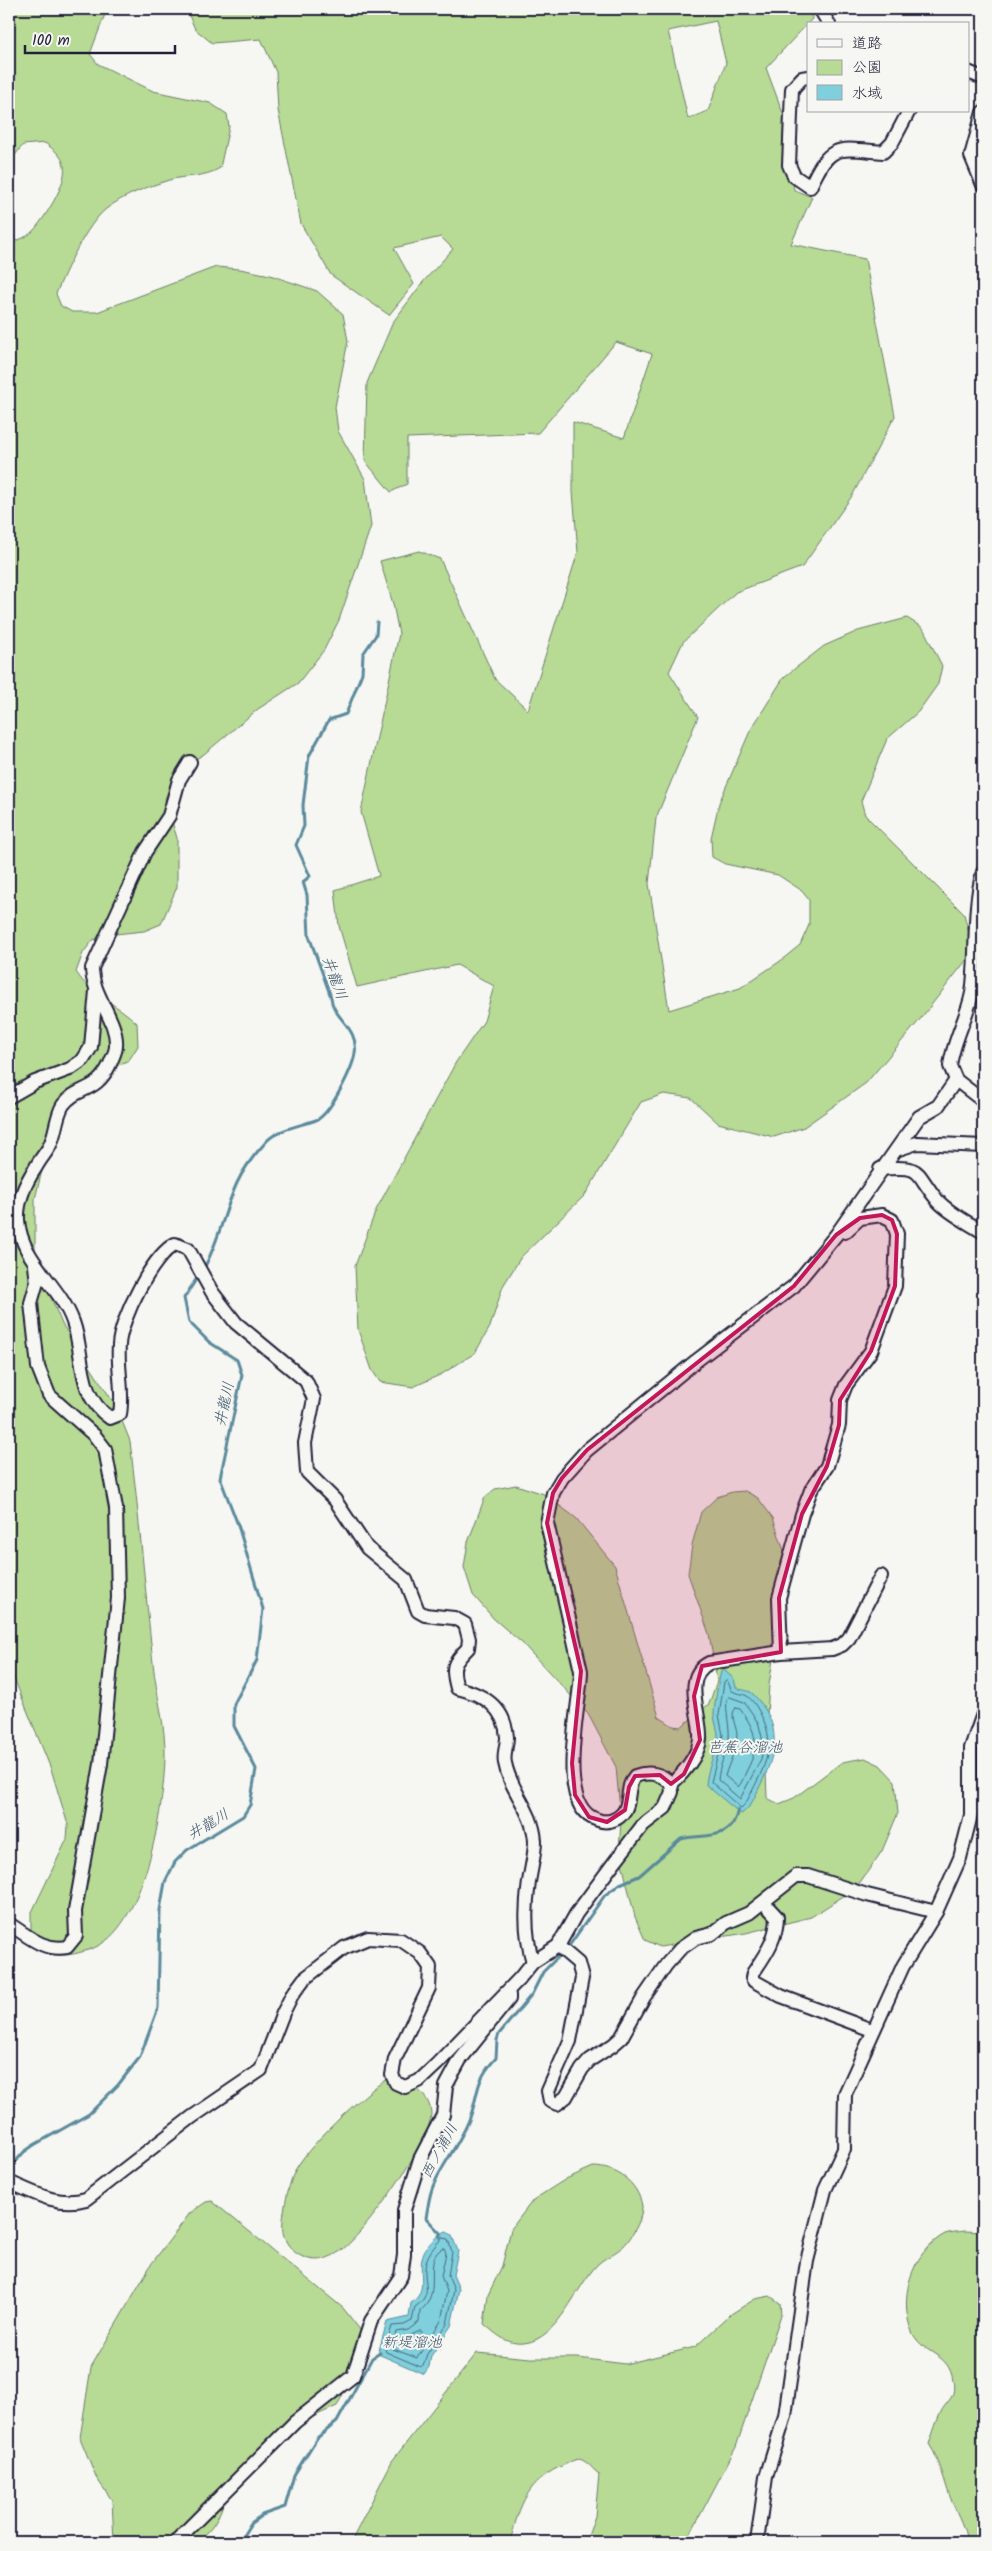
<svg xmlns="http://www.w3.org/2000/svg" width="992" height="2551" font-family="Kalam,'Klee One',sans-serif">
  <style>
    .green { fill: #b7da95; stroke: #6c7e68; fill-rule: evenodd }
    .water { fill: #7fcfdc; stroke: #5a8a9c }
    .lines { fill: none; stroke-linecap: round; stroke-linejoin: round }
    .shore { stroke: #47677b; stroke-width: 1 }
    .stream { stroke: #5a8a9c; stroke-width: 3 }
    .minor-casing { stroke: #22223b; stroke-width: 16 }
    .minor { stroke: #f6f6f2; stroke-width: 12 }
    .marked { fill: #c2185b; fill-opacity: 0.2; stroke: #c2185b; stroke-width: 4; stroke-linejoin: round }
    .labels { text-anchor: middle; stroke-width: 4; stroke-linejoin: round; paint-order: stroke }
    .water-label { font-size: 15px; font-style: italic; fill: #3e566b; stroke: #f6f6f2 }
  </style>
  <rect width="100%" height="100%" fill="#f6f6f2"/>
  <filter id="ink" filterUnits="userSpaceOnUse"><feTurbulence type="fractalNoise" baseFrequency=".02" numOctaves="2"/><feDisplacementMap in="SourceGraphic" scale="10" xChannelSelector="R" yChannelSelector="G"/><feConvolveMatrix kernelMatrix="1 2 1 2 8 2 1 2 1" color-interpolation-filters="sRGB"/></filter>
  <g filter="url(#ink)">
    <g class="green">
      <path d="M9 9H107L90 54 98 64 153 91 210 103 227 114 229 127 220 168C204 178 186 175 169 180 147 187 124 195 106 209 87 224 65 271 56 294L61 306 72 312H97L216 267 240 269 270 275 317 291 343 314 348 341 335 407 338 431 365 479 371 526 339 620 324 650 298 683 258 709 204 754 180 769 172 782 165 799 177 838V887L161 924 144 931 106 935 93 940 83 953 76 972C90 995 118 1004 137 1023L138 1046 129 1060 88 1080 73 1095 52 1129 35 1199V1259L62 1324 116 1406 130 1441C139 1515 145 1589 153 1663 156 1694 166 1726 165 1757 164 1807 145 1931 91 1949 68 1957 51 1959 31 1944V1914L67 1839 68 1825 51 1769 9 1666V242C18 241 27 237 33 231 44 219 68 183 64 166 62 155 54 150 45 143L23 145 9 163Z"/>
      <path d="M186 9H811L812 19 766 68 784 116 794 190 812 197 791 244 865 259 895 416 852 496 802 567 736 592 683 642 669 672 698 717 656 818 649 884 669 1010 740 988 779 962 800 945 809 925V900L801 890 778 875 725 864 712 857 711 838 719 803 750 731 784 677 824 646 858 631 907 618 923 628 942 666 938 684 918 712 887 739 861 801 865 815 964 914 969 933 968 958 918 1022 866 1083 804 1127 774 1137 718 1123 691 1098 664 1094 641 1102 585 1195 521 1257 503 1286 490 1327 475 1353 442 1374 413 1387 380 1382 372 1370 358 1330 355 1266 376 1210 456 1062 484 1021 494 986 457 965 357 987 339 926 335 890 379 876 361 812 399 634 393 604 380 561 419 551 440 559 495 679 528 710 578 552 573 492V422L624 438 652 354 616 342 538 433 407 438V484L391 492 365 461 367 383 393 322 423 282 453 249 441 237 394 248 414 284 389 315 331 275 301 224 278 110 276 72 261 39 212 43 195 29ZM716 21 726 63 708 111 688 119 668 31Z"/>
      <polygon points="516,1485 544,1494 576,1518 615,1566 659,1717 673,1726 681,1727 709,1704 717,1681 709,1634 688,1574 692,1545 701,1512 717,1497 732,1492 745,1491 758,1498 773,1518 786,1557 781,1608 769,1685 765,1745 767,1798 779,1804 794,1798 842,1762 865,1758 880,1765 895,1781 898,1813 882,1851 856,1888 811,1917 746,1933 660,1947 645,1940 635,1917 619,1851 621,1821 616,1767 588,1714 522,1643 494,1619 473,1595 464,1567 468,1542 485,1497 495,1489"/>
      <path d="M402 2077C414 2086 431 2097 431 2114 432 2140 362 2238 339 2252 326 2260 315 2263 301 2256 293 2253 284 2241 283 2233 281 2220 288 2185 294 2173 303 2150 365 2092 387 2079 391 2077 397 2078 402 2077Z"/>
      <path d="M593 2167C616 2167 638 2182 642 2206 643 2217 634 2233 628 2241 621 2251 607 2256 598 2264 576 2286 558 2340 524 2343 507 2345 496 2334 484 2324L488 2295 502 2266 511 2229 533 2200 566 2179Z"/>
      <path d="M212 2201 343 2308 361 2331 358 2364 337 2406C295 2425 254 2442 231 2485 225 2497 222 2510 216 2521 212 2529 204 2535 199 2542H114L112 2500 97 2479 80 2438 91 2367 152 2263 190 2213 206 2202Z"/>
      <path d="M964 2231 983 2232V2542H967C965 2528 958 2515 952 2502 944 2482 941 2462 929 2444 933 2433 936 2422 941 2412 944 2405 952 2399 953 2393 954 2390 954 2384 953 2381 949 2352 925 2356 913 2334 897 2301 911 2252 945 2234 950 2232 958 2232 964 2231Z"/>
      <path d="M770 2296 780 2303 781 2315 736 2447 686 2542H586L595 2516 599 2474C594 2471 590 2464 584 2461 578 2457 572 2461 566 2464 527 2480 520 2504 510 2542H351L392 2461 477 2353 530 2358H578L625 2364 695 2347 731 2314 755 2299Z"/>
    </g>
    <g class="water">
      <path d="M724 1670 734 1679 736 1687C741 1691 748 1689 753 1694 783 1725 777 1752 760 1786 755 1796 751 1808 741 1814L706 1785C707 1768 716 1753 718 1736 718 1729 714 1721 714 1713 715 1699 718 1685 721 1671Z"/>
      <path d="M447 2232 452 2236 458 2251 453 2275 459 2289 451 2326 431 2356 429 2367 424 2374 378 2354 387 2322 409 2317 411 2303C430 2291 416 2269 424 2252 427 2245 435 2239 440 2233Z"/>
    </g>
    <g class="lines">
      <g class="shore">
        <path d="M727 1680 732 1691C737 1694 742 1693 747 1696 753 1700 758 1709 761 1715 779 1747 761 1773 746 1803L741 1808 711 1782 723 1735 719 1715 724 1682Z"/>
        <path d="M730 1697 744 1702 752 1713 759 1725 764 1746 761 1759 740 1799 718 1780C719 1765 727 1752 729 1738 730 1725 725 1712 727 1699Z"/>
        <path d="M736 1708 740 1709C757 1732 760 1745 747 1770 744 1776 742 1783 738 1787L725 1776C729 1762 737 1749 737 1734 736 1725 729 1714 736 1708Z"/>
        <path d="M442 2238 448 2239 452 2252 448 2276 454 2290 447 2324 427 2354 424 2364 421 2367 386 2352 385 2349 392 2326 404 2325 412 2321 415 2307C433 2294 424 2286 425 2268 426 2255 434 2247 442 2238Z"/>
        <path d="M444 2248 446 2253 441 2276 447 2291 441 2321 417 2358 393 2349 392 2346 397 2332 408 2330 419 2322 420 2311C445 2292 420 2257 444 2248Z"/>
        <polygon points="421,2331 424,2335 414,2348 402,2343 403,2339"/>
      </g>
      <g class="stream">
        <path d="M204 1268C219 1241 224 1211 237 1183 243 1170 255 1154 265 1143 276 1129 300 1126 316 1120 330 1115 353 1068 355 1053 359 1027 332 1018 331 997L309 936 307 895 303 882 310 876 296 845 304 826 303 805 309 756 329 720 346 714 362 673 363 654 376 635 377 622"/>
        <path d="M569 1946 605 1895 620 1884 639 1876 681 1839C704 1833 732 1843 738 1809"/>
        <polyline points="9,2169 24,2152 34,2145 89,2114 118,2085 140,2057 158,2008 160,1910 165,1882 175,1862 187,1850 243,1816 250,1805 256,1769 234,1726 234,1704 257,1660 263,1609 238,1525 220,1478 242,1375 237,1360 209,1342 189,1322 184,1298 199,1275"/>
        <path d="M440 2237V2233L426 2218C428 2207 429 2194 434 2184 444 2162 460 2143 469 2120 480 2093 473 2083 496 2058L497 2040 499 2034 532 1994 543 1972 560 1955"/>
        <polyline points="239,2542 251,2523 262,2515 285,2507 294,2475 317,2438 337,2422 372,2358 380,2353"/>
      </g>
      <g class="minor-casing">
        <g id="minor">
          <polyline points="820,9 829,24"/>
          <polyline points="968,72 983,78"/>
          <path d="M808 77 802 78 792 89 789 165 794 176 810 187C830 143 837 148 883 152L892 143 909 111"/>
          <polyline points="983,112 971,156 983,185"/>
          <path d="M190 762 179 780 169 816 145 852 92 968C92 996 118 1020 116 1046 116 1052 112 1058 110 1064 96 1094 78 1085 63 1105 56 1116 56 1133 50 1145 47 1152 40 1159 36 1167 26 1182 17 1201 18 1220 21 1261 60 1285 73 1322 85 1354 76 1395 110 1418L120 1414C124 1391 117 1368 119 1345 120 1320 153 1255 175 1244L188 1249 212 1292 236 1323 306 1381 314 1399 305 1443 307 1472 335 1500 367 1548 406 1580 418 1611 425 1615 454 1618 465 1624 469 1639 468 1648C453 1663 451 1667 457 1688 483 1694 505 1707 507 1737 507 1745 503 1755 505 1763 510 1791 533 1810 535 1841 535 1854 531 1869 529 1882 525 1908 525 1937 533 1962"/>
          <path d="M983 872C972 910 978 953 972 993 967 1018 953 1041 950 1066L956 1080 983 1101"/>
          <polyline points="9,1097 35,1082 70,1069 83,1060 91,1047 96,991"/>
          <polyline points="899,1149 917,1143 983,1146"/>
          <path d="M880 1169C925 1165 913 1171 938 1201 950 1214 969 1223 983 1232"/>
          <polyline points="781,1652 779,1598 802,1514 811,1490 827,1466 839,1425 840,1400 846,1385 871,1351 895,1286 897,1234 892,1220 882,1215 860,1218 845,1232"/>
          <path d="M671 1784C682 1775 699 1755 700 1739 702 1716 681 1677 709 1663L781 1652 832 1649 842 1645 849 1638 881 1576"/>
          <path d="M764 1903 777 1917C777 1939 765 1955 753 1973L752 1978 754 1981 781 1996 872 2030"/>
          <path d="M9 1924C29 1936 42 1951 67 1947L76 1936 75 1911 101 1764 118 1598 116 1508 105 1449 95 1436 49 1395 38 1367 31 1303 37 1282 35 1266"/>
          <polyline points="558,1946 578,1963 582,1978 570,2041 548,2091 550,2101 557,2104 566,2097 582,2069 590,2060 613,2045 621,2038 644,1997 666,1965 680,1949 696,1938 712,1934 726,1923 749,1913 796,1876 808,1876 867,1895 936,1912"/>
          <path d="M9 2182C34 2193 58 2207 86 2199L192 2117 261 2070 283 2013 292 1995 304 1979 344 1948 368 1938 401 1940 420 1953 430 1967 429 1988 395 2059 392 2075 396 2083 405 2087 419 2081 437 2064 519 1979 533 1962 558 1946 576 1914 613 1864 643 1825 665 1808 672 1792 671 1784C662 1773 648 1771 635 1776 625 1787 632 1804 622 1814 616 1821 606 1823 598 1820 553 1808 581 1704 581 1671L547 1523 553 1493 562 1478 587 1450 696 1361 794 1286 836 1235 919 1117 938 1106 956 1080"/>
          <polyline points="175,2542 295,2422 353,2376 371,2321 401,2276 404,2255 404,2210 420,2159 443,2115 446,2086 460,2060 509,1999 509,1995"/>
          <polyline points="757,2542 766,2477 785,2416 807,2261 825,2190 844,2149 845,2094 903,1966 936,1912 960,1858 971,1815 971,1748 983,1714"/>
        </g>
      </g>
      <use href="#minor" class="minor"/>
    </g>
  </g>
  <path class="marked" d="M882 1215 892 1220 897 1234 895 1286 871 1351 840 1400 839 1425 827 1466 802 1514 779 1598 781 1652 702 1666 694 1696 700 1740 684 1774 671 1784 660 1775 635 1776 629 1787 625 1810 607 1822 589 1817 575 1795 572 1763 581 1671 547 1523 553 1493 562 1478 587 1450 794 1286 836 1235 860 1218Z"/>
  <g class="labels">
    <g class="water-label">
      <text transform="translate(335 978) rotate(70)" y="5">井龍川</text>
      <text transform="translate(224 1404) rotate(-78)" y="5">井龍川</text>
      <text x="745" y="1752">芭蕉谷溜池</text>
      <text transform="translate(208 1824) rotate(-31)" y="5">井龍川</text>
      <text transform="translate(439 2151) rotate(-62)" y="5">西ノ浦川</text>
      <text x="412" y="2347">新堤溜池</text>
    </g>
  </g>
  <rect width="992" height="2551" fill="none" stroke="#f6f6f2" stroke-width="30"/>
  <rect x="15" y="15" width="962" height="2521" fill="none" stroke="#22223b" stroke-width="2" filter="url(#ink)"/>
  <rect x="807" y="22" width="162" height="90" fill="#f6f6f2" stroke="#a1a1a9"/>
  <rect x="817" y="39" width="25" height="8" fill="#f6f6f2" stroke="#a1a1a9"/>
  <text x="852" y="48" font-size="15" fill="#22223b">道路</text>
  <rect x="817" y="60" width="25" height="15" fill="#b7da95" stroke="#a1a1a9"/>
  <text x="852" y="72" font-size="15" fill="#22223b">公園</text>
  <rect x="817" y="85" width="25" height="15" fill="#7fcfdc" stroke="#a1a1a9"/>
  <text x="852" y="98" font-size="15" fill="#22223b">水域</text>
  <path d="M25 45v8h150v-8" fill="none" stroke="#22223b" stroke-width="2.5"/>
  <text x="32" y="45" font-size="15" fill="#22223b" stroke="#f6f6f2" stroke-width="4" paint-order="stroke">100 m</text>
</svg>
